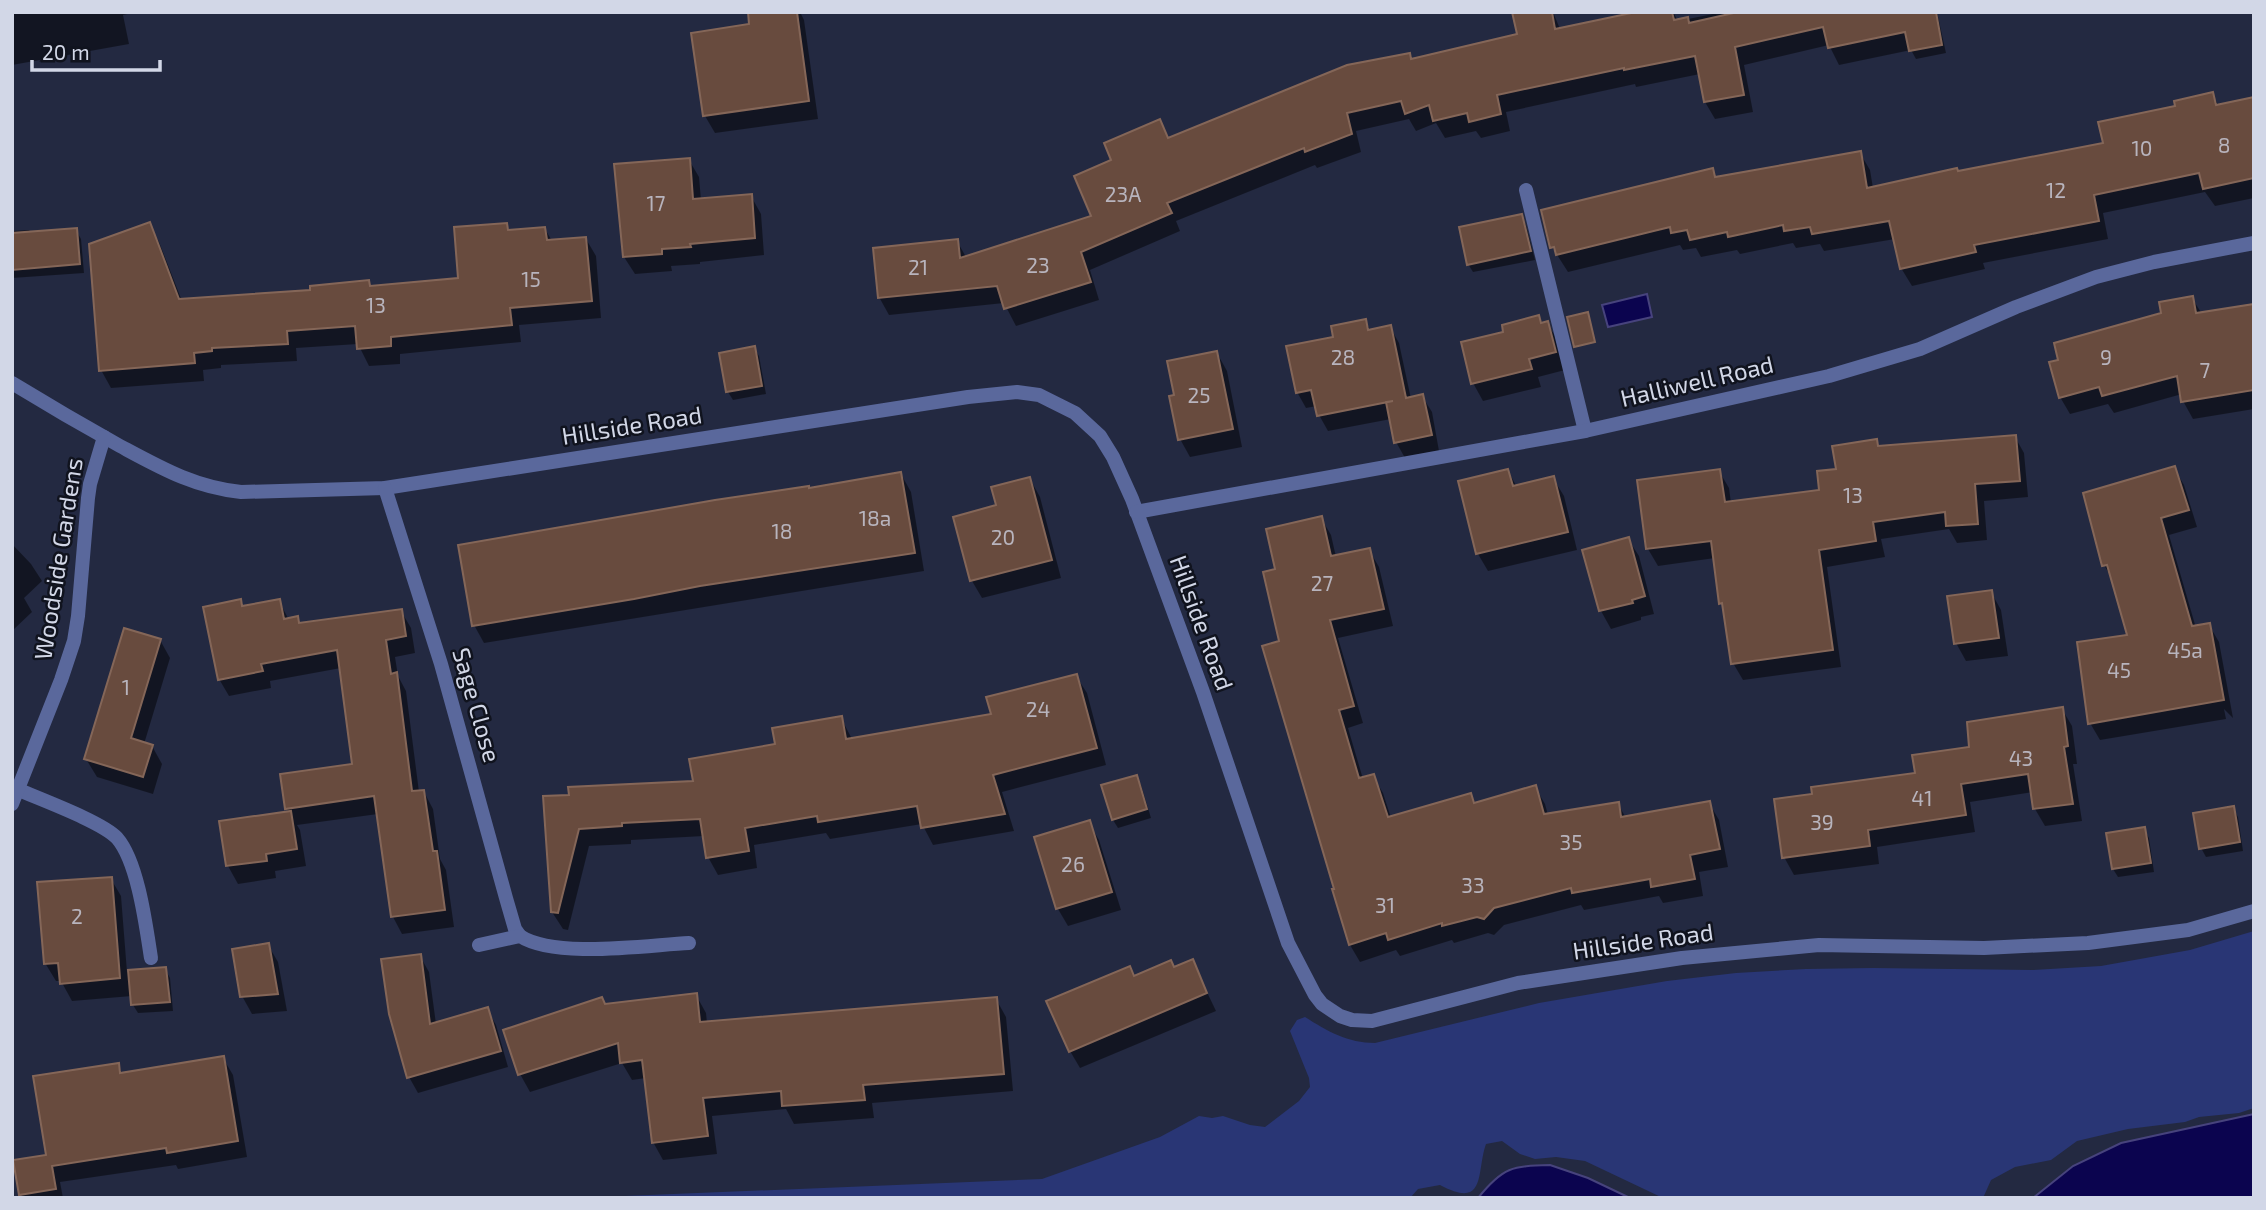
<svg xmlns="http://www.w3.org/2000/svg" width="2266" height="1210" font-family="'Exo 2',sans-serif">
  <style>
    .green { fill: #293675 }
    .water { fill: #0b044f; stroke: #47437d; stroke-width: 2 }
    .shadow { fill: #0007 }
    .building { fill: #684b3e; stroke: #846658; stroke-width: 2 }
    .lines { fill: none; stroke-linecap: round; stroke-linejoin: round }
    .service { stroke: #5a689c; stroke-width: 14 }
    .minor { stroke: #5a689c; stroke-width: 14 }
    .labels { text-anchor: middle; stroke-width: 5; stroke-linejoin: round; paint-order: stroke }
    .number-label { font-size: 21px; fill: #b8b4bd }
    .street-label { font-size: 24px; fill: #d2d7e7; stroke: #10131e }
  </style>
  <rect width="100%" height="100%" fill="#232941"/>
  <path class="green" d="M2254 931V1108L2239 1113 2199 1117 2185 1122 2128 1129 2077 1141 2051 1160 2015 1167 1991 1180 1983 1198H1663L1585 1161 1556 1157 1535 1159 1520 1154 1502 1141 1486 1144C1476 1172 1487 1210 1440 1185L1418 1189 1410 1198H576L1042 1179 1160 1137 1199 1116 1212 1118 1223 1116 1250 1125 1265 1127 1299 1101 1310 1087 1309 1078 1290 1031 1297 1020 1305 1017C1327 1031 1348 1043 1375 1043L1539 1003 1667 981 1736 973 1806 969 1873 968 2033 970 2101 966 2190 950Z"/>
  <g class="water">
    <polygon points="1647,294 1652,317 1608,327 1602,305"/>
    <polygon points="2254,1114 2254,1198 2033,1198 2073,1166 2121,1143"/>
    <path d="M1550 1165 1588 1178 1630 1198H1478C1503 1167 1512 1166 1550 1165Z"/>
  </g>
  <g class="shadow">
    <polygon points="12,12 136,12 123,15 129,44 12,65"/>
    <polygon points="749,12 800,12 804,20 818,119 715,133 705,116 693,34 751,26"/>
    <polygon points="1519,12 1553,12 1560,29 1644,12 1673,12 1678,21 1723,12 1937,12 1946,53 1916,59 1911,50 1839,65 1829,45 1744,65 1753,112 1715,119 1705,102 1700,74 1636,87 1635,84 1506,112 1510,131 1481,138 1476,131 1445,138 1436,123 1416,131 1409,119 1356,131 1361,152 1317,168 1315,165 1176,221 1180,231 1090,270 1099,300 1016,326 1004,303 889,315 879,297 957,241 966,257 1093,217 1114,161 1159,121 1170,140 1409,55 1412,61 1519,35"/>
    <polygon points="2212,94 2219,106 2254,99 2254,198 2215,206 2205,192 2103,213 2108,239 1983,263 1985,269 1912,286 1901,268 1895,239 1824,251 1820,244 1796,248 1793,243 1740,254 1737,250 1701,257 1696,248 1683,250 1680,245 1568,272 1552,247 1712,170 1716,178 1860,153 1870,170 1873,188 2105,144 2177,108"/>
    <polygon points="689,160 699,177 701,200 751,196 761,214 764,255 700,262 700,264 671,266 672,271 635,274 624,257"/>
    <polygon points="1521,216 1526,225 1535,260 1473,272 1468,264"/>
    <polygon points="149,224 159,242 182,301 312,292 368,282 371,287 460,280 506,225 511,232 545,229 552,241 586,239 596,256 601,318 519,325 521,342 400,354 400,364 369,366 358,344 296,348 297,361 221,365 221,368 203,370 204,381 111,388 101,370"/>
    <polygon points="29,230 32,233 76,230 81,239 84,273 12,278 12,231"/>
    <polygon points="2192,298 2202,314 2254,306 2254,409 2193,419 2183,401 2182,394 2114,413 2108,404 2070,414 2060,397 2163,315"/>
    <polygon points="1539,317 1543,324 1547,323 1558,341 1565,370 1538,377 1541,387 1483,401 1473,383 1505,334"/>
    <polygon points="1365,321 1371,331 1390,327 1399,343 1411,399 1422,396 1432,412 1439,451 1405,458 1396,442 1391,419 1328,431 1319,415 1317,406 1306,408 1297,392 1335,338"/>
    <polygon points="754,348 759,356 766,394 733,400 728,392 721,354"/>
    <polygon points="1217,353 1227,371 1242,447 1190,457 1180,439 1176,396"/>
    <polygon points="2015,437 2024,453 2028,497 1984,501 1987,540 1957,543 1949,529 1881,539 1885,557 1827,567 1841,667 1743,680 1733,663 1715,558 1658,566 1648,549 1719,471 1729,488 1731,503 1821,491 1838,470 1876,441 1880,448"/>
    <polygon points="2174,468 2184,485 2197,527 2169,535 2196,628 2209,625 2219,642 2233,718 2224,709 2226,719 2100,740 2090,723 2129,636 2114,582 2104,565"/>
    <polygon points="1508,471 1517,487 1553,478 1564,496 1577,550 1488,571 1478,554 1460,483"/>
    <polygon points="901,474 911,492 924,571 484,643 474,625 809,490"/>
    <polygon points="1030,479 1040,497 1061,578 982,598 972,581 955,518 998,507"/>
    <polygon points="1321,518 1331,535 1336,557 1369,550 1379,567 1393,626 1338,638 1363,723 1348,728 1363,779 1373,776 1383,793 1391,818 1470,795 1476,804 1535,787 1545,804 1548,815 1618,804 1626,818 1709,803 1719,820 1728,867 1699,872 1703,896 1663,903 1659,896 1584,910 1581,905 1504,925 1494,935 1488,933 1454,943 1452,940 1400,956 1396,950 1360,962 1350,945 1334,890 1336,890 1281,642 1277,570"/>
    <polygon points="1628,539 1639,556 1654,614 1641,617 1641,620 1611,629 1601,611 1584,551"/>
    <polygon points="12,544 31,564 42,581 24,598 32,612 12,631"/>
    <polygon points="1991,592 2001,610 2008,656 1966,661 1956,643"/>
    <polygon points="240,601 244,607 279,601 289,620 297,618 300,625 401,611 411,628 415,653 395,657 398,676 406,691 419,792 424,792 433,809 440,859 446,870 454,927 402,934 393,917 378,814 297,825 300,830 306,866 275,871 276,878 238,884 228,866 221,823 289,813 286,808 354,765 341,668 270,681 271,688 229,696 219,679"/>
    <polygon points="160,640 170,658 144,744 152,746 162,764 153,794 97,777 86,759"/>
    <polygon points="1076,676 1087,693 1106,765 1002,792 1014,831 933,845 922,824 830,839 826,833 754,845 757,868 718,875 708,857 704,836 631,840 631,844 589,846 568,930 563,929 552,912 545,798 695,783 841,718 852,739 993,715"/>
    <polygon points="2062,709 2072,726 2077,764 2073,764 2082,821 2045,826 2035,809 2033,792 1970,802 1975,832 1877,847 1879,864 1794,875 1784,857 1917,775 1971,748"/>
    <polygon points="1136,777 1141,785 1151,818 1118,828 1113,820"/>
    <polygon points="2233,808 2238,817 2243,851 2206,857 2201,848"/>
    <polygon points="1089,823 1099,840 1121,910 1068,926 1058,909 1036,838"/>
    <polygon points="2144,829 2149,838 2154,872 2118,877 2113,869 2108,835"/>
    <polygon points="111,879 121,896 127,972 165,969 170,978 173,1011 138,1013 133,1005 132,996 72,1001 61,981 56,981 45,963"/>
    <polygon points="268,945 278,962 287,1011 252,1014 242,996"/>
    <polygon points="420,956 429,972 436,1024 487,1009 496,1025 508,1067 418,1093 409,1077"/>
    <polygon points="1192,961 1216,1011 1080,1068 1070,1051 1174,969"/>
    <polygon points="696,995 706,1013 707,1023 996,999 1006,1017 1013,1091 872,1103 874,1118 794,1124 786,1109 712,1116 717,1154 663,1160 653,1142 646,1078 632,1080 622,1063 530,1092 520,1074 505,1031 605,1006"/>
    <polygon points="223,1058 233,1075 247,1157 178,1169 176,1165 60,1182 63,1198 23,1198 21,1194 118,1065 123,1075"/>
  </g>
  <g class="building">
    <polygon points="748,12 797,12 809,101 703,116 691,33 749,24"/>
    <polygon points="1512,12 1552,12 1555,29 1636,12 1672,12 1674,20 1688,17 1689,23 1738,12 1936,12 1942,45 1909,51 1905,32 1828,48 1823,27 1735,47 1744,95 1704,102 1695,56 1624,70 1624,68 1497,95 1501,114 1469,122 1467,113 1433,121 1429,105 1405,114 1401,101 1347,113 1352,134 1305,152 1304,148 1167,203 1172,213 1081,252 1091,282 1004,309 997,286 878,298 873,248 958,239 960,258 1091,216 1074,176 1111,160 1104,143 1160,119 1168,138 1347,65 1410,53 1411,59 1517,34"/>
    <polygon points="2213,92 2216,105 2254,97 2254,178 2203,189 2199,173 2094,195 2099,221 1974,245 1976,252 1900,269 1889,221 1812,234 1810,227 1784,231 1783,225 1728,237 1727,232 1690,240 1687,230 1671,233 1670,227 1556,255 1554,247 1550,248 1541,210 1713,168 1715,177 1861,151 1867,188 1957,168 1958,171 2103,143 2098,122 2175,106 2174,101"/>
    <polygon points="690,158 693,199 752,194 755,238 690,244 691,247 662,249 662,254 623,257 614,164"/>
    <polygon points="1522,214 1531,251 1467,265 1459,227"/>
    <polygon points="150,222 179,299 310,290 310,286 369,280 370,286 458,278 454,227 507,223 508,230 545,227 547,240 586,237 592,301 510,308 512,325 391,337 391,346 357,349 355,326 287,331 288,344 212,348 212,351 194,353 195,363 99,371 89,244"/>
    <polygon points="77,228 80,264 12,270 12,233"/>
    <polygon points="2193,296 2196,313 2254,304 2254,390 2181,402 2177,376 2102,396 2099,387 2059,398 2049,362 2058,360 2054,343 2161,313 2159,302"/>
    <polygon points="1588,312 1595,342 1574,347 1567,317"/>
    <polygon points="1539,315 1541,323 1548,321 1556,352 1529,359 1532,369 1471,384 1461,342 1503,332 1502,325"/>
    <polygon points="1366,319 1368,330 1391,325 1406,398 1423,394 1432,435 1394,443 1386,402 1393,401 1317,416 1311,390 1296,393 1286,346 1333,337 1331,326"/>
    <polygon points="755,346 762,386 726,392 719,353"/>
    <polygon points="1217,351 1233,429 1178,440 1169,396 1174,395 1167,361"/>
    <polygon points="2016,435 2020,481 1975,484 1978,524 1946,526 1945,512 1873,522 1876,541 1819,550 1833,650 1731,664 1722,603 1719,604 1711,541 1646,549 1637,480 1720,469 1725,502 1819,490 1817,471 1836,469 1832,446 1877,439 1878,446"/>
    <polygon points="2175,466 2189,510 2161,518 2192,626 2210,623 2224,700 2088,724 2077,642 2127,635 2107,565 2102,566 2083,493"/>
    <polygon points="1508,469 1513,486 1554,476 1568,532 1476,554 1458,481"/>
    <polygon points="901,472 915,553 700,586 634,599 472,626 458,545 715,500 809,486 809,488"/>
    <polygon points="1030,477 1052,560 970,581 953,517 996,505 991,487"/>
    <polygon points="1322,516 1331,556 1370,548 1384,609 1330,620 1354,706 1339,710 1359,778 1374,774 1388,817 1471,793 1474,803 1536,785 1544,814 1619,802 1621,817 1710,801 1720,849 1690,855 1695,879 1651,887 1650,879 1572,893 1571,888 1494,908 1484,919 1477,917 1442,926 1442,923 1388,940 1386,933 1349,945 1332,889 1334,889 1262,646 1279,641 1263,572 1275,569 1266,529"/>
    <polygon points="1629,537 1645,596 1632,600 1633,603 1599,611 1582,550"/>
    <polygon points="1992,590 1999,638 1954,644 1947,596"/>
    <polygon points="241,599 242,606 280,599 284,619 298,616 299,623 402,609 406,636 386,640 391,674 397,672 412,791 424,790 433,851 437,851 445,910 391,917 374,796 285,809 280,774 352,764 337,650 261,664 263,671 218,680 203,607"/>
    <polygon points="124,628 161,639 131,738 153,745 143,777 84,759"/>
    <polygon points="1077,674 1097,748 993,775 1005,814 921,828 917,806 818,822 817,816 745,828 749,851 706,858 700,819 622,823 622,826 579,829 558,913 551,912 543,796 569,795 568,787 693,781 689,759 775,744 772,728 842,716 846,739 991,714 986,697"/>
    <polygon points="2063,707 2068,746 2064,747 2073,804 2033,809 2028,774 1961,784 1966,815 1868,830 1870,846 1782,858 1774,799 1812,794 1811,787 1915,773 1912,755 1969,747 1967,722"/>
    <polygon points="1137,775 1147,809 1112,820 1101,785"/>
    <polygon points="2234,806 2240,842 2199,849 2193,813"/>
    <polygon points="291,811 297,849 266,854 267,861 226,866 219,821"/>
    <polygon points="1090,820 1112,892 1056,909 1034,837"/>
    <polygon points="2145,827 2151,863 2112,869 2106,833"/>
    <polygon points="112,877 120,978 60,984 58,963 44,964 37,882"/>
    <polygon points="269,943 278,994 240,997 232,949"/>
    <polygon points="421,954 430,1024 488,1007 501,1051 407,1078 389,1014 381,959"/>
    <polygon points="1193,959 1207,993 1069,1052 1046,1001 1130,966 1134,976 1171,960 1174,967"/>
    <polygon points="166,967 170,1002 131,1005 128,970"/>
    <polygon points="697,993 700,1022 997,997 1004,1074 863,1085 865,1100 782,1106 781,1091 703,1098 708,1136 652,1143 642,1060 620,1063 618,1043 518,1075 503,1030 602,997 605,1004"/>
    <polygon points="224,1056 238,1141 167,1153 166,1148 52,1166 56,1189 19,1195 13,1160 46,1155 33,1076 119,1063 120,1073"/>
  </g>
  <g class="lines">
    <path class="service" d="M19 790C42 800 102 822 117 838 138 862 146 926 151 958"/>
    <g class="minor">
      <polyline points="1526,190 1585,431"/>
      <path d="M12 383C48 405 84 426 120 446 161 468 194 487 241 492L385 488 968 397 1017 392 1039 395 1075 413 1100 436 1113 457 1132 499 1203 692 1288 943 1315 995 1322 1004 1340 1016 1352 1020 1372 1021 1518 983 1682 958 1819 945 1984 948 2088 943 2188 930 2254 911"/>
      <polyline points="385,488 441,664 506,898 515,929 520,936"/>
      <polyline points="1136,512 1585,431 1829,376 1920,349 2016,307 2096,277 2154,262 2254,243"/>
      <polyline points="12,804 61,680 74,641 78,616 88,498 90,484 104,437"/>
      <path d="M479 945 520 936C555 959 647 945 689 943"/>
    </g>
  </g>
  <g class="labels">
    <g class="number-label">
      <text x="2224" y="153">8</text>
      <text x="2142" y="156">10</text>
      <text x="2056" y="198">12</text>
      <text x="1123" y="202">23A</text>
      <text x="656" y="211">17</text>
      <text x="1038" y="273">23</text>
      <text x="918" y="275">21</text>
      <text x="531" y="287">15</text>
      <text x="376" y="313">13</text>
      <text x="1343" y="365">28</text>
      <text x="2106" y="365">9</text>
      <text x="2205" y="378">7</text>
      <text x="1199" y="403">25</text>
      <text x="1853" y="503">13</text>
      <text x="875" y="526">18a</text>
      <text x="782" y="539">18</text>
      <text x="1003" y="545">20</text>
      <text x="1322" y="591">27</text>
      <text x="2185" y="658">45a</text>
      <text x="2119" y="678">45</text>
      <text x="126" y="695">1</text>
      <text x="1038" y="717">24</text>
      <text x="2021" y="766">43</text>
      <text x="1922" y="806">41</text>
      <text x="1822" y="830">39</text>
      <text x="1571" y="850">35</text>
      <text x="1073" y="872">26</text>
      <text x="1473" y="893">33</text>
      <text x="1385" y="913">31</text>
      <text x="77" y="924">2</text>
    </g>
    <g class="street-label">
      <text transform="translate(1697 382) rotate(-13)" y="8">Halliwell Road</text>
      <text transform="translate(632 426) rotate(-9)" y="8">Hillside Road</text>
      <text transform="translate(59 559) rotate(-81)" y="8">Woodside Gardens</text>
      <text transform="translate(1201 623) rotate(70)" y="8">Hillside Road</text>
      <text transform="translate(476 705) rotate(74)" y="8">Sage Close</text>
      <text transform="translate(1643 942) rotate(-8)" y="8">Hillside Road</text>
    </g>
  </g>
  <rect width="2266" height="1210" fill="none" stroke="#d2d7e7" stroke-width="28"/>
  <path d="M32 60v10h128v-10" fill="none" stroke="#d2d7e7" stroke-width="3.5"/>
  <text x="42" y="60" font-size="21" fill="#d2d7e7" stroke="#10131e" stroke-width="5" paint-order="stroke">20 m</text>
</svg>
